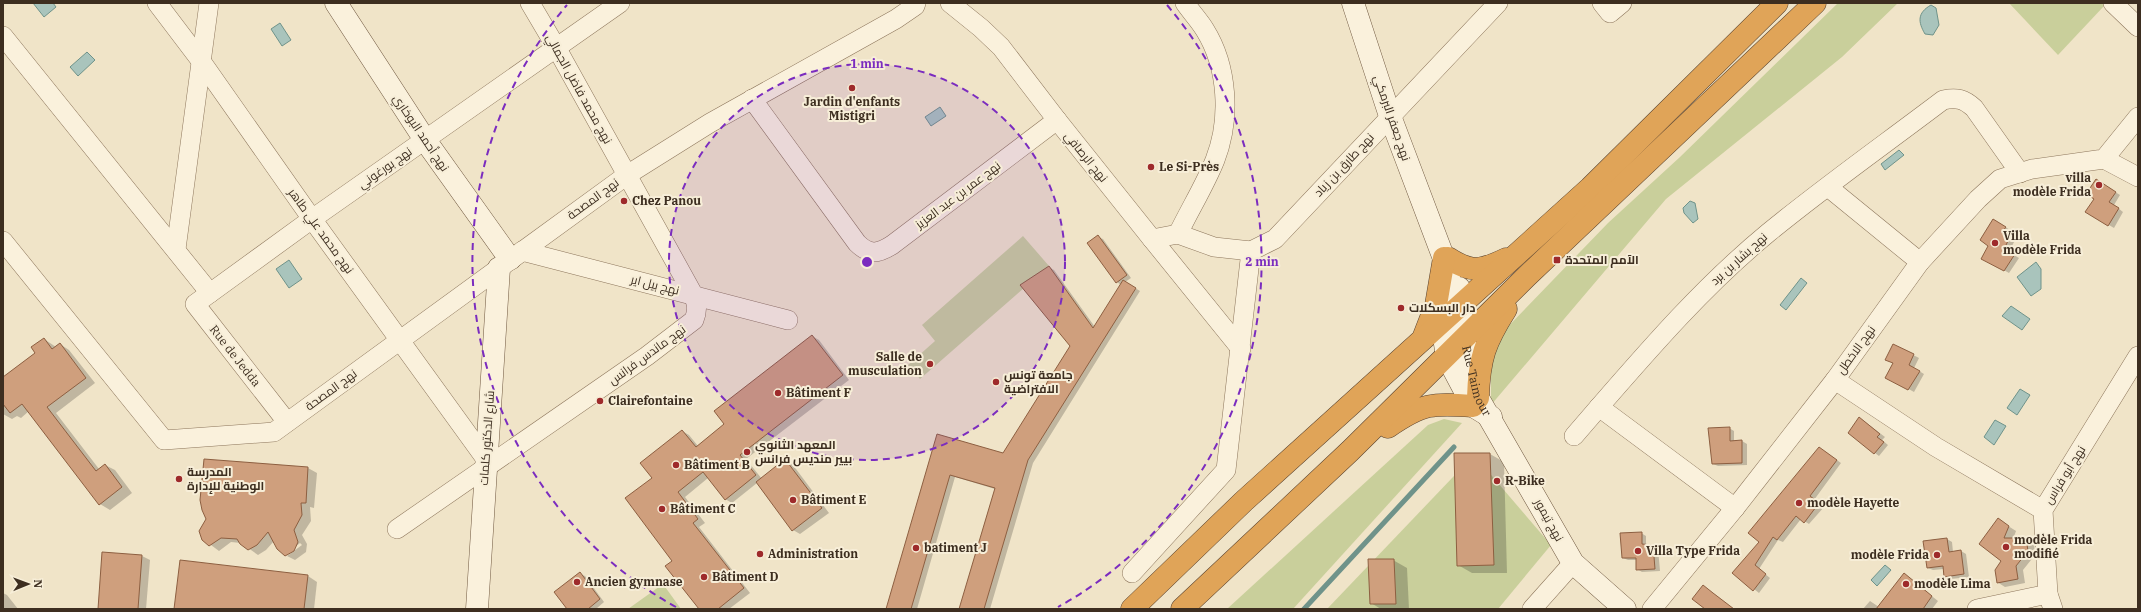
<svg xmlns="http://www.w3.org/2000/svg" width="2141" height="612" font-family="'IBM Plex Serif',Cairo,serif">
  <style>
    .green { fill: #c9cf9b }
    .water { fill: #a9c4bc; stroke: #6f938a }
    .shadow { fill: #0003 }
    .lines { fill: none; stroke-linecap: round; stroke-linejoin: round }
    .stream { stroke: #6f938a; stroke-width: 5 }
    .building { fill: #cf9f7d; stroke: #8d5f41 }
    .street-casing { stroke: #8d765c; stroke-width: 20 }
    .secondary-casing { stroke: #6f573f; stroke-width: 23 }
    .highway-casing { stroke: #5b4430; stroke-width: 23 }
    .street { stroke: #faf1dc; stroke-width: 19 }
    .secondary { stroke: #faf1dc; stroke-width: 22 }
    .highway { stroke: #e0a458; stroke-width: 22 }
    .ring { fill: none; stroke: #7b2cbf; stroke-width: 2; stroke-dasharray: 7 5 }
    .poi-dot { fill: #9e2a2b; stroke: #f7eed8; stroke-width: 1.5 }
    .labels { text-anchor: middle; stroke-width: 4; stroke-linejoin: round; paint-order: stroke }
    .street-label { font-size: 12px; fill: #3d2e20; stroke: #f7eed8 }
    .poi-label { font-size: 12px; font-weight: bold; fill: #3d2e20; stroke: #f7eed8; text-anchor: start }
    .centre { fill: #7b2cbf; stroke: #f7eed8; stroke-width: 2 }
    .ring-label { font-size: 12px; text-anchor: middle; font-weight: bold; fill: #7b2cbf; stroke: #f7eed8; stroke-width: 4; stroke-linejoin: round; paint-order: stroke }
  </style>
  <rect width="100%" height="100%" fill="#f0e4c8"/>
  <g class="green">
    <polygon points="1838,3 1898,3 1842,57 1666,199 1491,405 1491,359 1497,338 1608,223 1680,157"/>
    <polygon points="2009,3 2102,3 2104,6 2058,55"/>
    <polygon points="1023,236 1049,266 920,379 908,365 935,341 922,325"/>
    <polygon points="1444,419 1462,423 1293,609 1227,609 1428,425"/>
    <polygon points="1474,455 1551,545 1498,609 1327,609"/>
    <polygon points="663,584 681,609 628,609"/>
  </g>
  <g class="water">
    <polygon points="33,3 53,3 56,7 44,17"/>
    <path d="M1931 5 1936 8 1939 25 1933 35 1925 34C1918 22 1917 13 1931 5Z"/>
    <polygon points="280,23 291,40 282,46 271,29"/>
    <polygon points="87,52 95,60 78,76 70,67"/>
    <polygon points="940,107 946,116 931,126 925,117"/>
    <polygon points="1899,150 1904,155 1885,170 1881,164"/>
    <polygon points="1690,201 1695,203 1698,219 1693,223 1684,213 1683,208"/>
    <polygon points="289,260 302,279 289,288 276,269"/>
    <polygon points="2036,262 2041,269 2041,289 2031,296 2017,277"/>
    <polygon points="1801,278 1807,283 1786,310 1780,305"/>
    <polygon points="2011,306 2030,319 2022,330 2002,316"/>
    <polygon points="2020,389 2030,395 2017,415 2007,408"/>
    <polygon points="1995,420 2006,426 1994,445 1984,437"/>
    <polygon points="1885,565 1891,570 1877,586 1871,580"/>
  </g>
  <g class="shadow">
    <polygon points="2096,180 2120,195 2114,205 2123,212 2114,228 2087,212 2096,199"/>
    <polygon points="1994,220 2010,230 2006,235 2015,240 2009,252 2019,258 2009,273 1982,258 1989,246"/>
    <polygon points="1098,237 1103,239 1131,278 1125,282 1140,291 1033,463 990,609 960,609 995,489 955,477 917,609 887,609 938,435 1003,454 1071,346 1049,267 1054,270 1095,327 1121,285 1117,282 1089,244"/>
    <polygon points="812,336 819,340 849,380 746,459 762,479 786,460 793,465 829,513 800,534 793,530 757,483 732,503 725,499 708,478 685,497 705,523 699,527 750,593 729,609 700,609 673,561 653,478 682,431 689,435 698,446 725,424"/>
    <polygon points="44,339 56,347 60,344 69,350 95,383 56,413 99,469 105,465 115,470 132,493 110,510 100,504 29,411 21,418 17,416 12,419 3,414 3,379 36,353"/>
    <polygon points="1894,345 1919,358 1914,368 1924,374 1914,392 1887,377 1894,363"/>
    <polygon points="1860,418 1885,437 1882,440 1888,445 1879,456 1875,453"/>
    <polygon points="1729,428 1734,431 1734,442 1742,441 1747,444 1747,465 1718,466 1713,464"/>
    <polygon points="1824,451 1841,463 1814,500 1824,507 1809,524 1801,519 1783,542 1778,540 1759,569 1770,578 1759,593 1734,573 1760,542"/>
    <polygon points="1490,454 1504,462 1507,573 1472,573 1458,565"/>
    <polygon points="308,468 317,473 314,508 310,507 311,521 302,535 307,544 306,552 295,560 287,556 302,545 300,543 286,554 274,541 266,550 258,555 241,543 231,542 219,551 203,539"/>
    <polygon points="2005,524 2016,531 2013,539 2026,539 2034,543 2035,555 2023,570 2025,583 2005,587 1997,582 2002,561 1980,544"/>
    <polygon points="1641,533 1646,536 1646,545 1653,546 1658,548 1660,571 1642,572 1637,569 1637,560 1628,560 1623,558"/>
    <polygon points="1947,539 1952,542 1953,552 1961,551 1966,554 1969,577 1950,579 1945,576 1944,569 1933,570 1928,568"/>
    <polygon points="103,553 142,556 150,560 146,609 99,609"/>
    <polygon points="1393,560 1407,568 1409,609 1381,609 1371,603"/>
    <polygon points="580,574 585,576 604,602 596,609 568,609"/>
    <polygon points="1905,575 1938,601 1932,609 1863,609 1870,601 1879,607"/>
    <polygon points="308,576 317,582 314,609 175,609"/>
    <polygon points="3,593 7,595 18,609 3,609"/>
    <polygon points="1474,608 1476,609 1462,609"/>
  </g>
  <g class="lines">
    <polyline class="stream" points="1304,609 1454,447"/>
  </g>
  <g class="building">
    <polygon points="2096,179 2116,192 2109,202 2119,208 2108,226 2085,212 2094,199 2086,194"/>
    <polygon points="1993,219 2006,227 2002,232 2010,237 2004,249 2015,254 2004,271 1981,259 1988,246 1980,240"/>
    <polygon points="1098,235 1127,275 1116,283 1087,243"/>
    <polygon points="1049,266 1093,328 1123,280 1136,288 1028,460 984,609 959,609 995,488 950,475 911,609 886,609 937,434 1003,453 1070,346 1020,285"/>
    <polygon points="812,335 843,375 740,455 756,475 725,500 703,472 678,492 698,519 693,523 744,588 718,609 699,609 665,566 672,561 625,498 652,478 640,463 682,430 696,447 724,424 714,411"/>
    <polygon points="44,338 52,349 60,343 86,378 47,407 96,471 105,464 122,487 99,505 22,404 10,413 3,404 3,377 35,353 31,347"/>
    <polygon points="1893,344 1914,354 1909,365 1920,371 1908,390 1885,378 1893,363 1885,360"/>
    <polygon points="1859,417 1880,434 1877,437 1884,442 1874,454 1848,433"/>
    <polygon points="1730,427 1730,441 1742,440 1742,463 1712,464 1708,428"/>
    <polygon points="1819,447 1837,460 1810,496 1819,503 1804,523 1796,516 1777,540 1773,537 1755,565 1766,574 1753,591 1732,573 1759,542 1748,533"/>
    <polygon points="1454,453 1490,453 1494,565 1457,566"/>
    <polygon points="204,459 308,467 306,503 301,503 302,515 294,530 298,542 294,551 285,556 277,549 268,532 257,545 248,550 240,544 237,539 221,538 209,546 202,540 199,531 206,519 202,510 200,500"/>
    <polygon points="785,459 822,508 792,531 756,482"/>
    <polygon points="1998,518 2009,526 2004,538 2026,538 2028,551 2016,566 2018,579 1997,583 1995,570 2001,561 1979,544"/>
    <polygon points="1642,532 1642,544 1653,545 1655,569 1636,570 1636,558 1622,558 1620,533"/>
    <polygon points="1947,538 1949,552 1961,550 1964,574 1944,577 1943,566 1927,568 1923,541"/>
    <polygon points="102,552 142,555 138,609 98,609"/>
    <polygon points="1368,559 1394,559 1396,604 1370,604"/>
    <polygon points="180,560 308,575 304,609 174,609"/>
    <polygon points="580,572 600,599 588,609 567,609 554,592"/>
    <polygon points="1904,573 1932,596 1923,609 1876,609"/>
    <polygon points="1703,585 1713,593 1734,609 1705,609 1692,599"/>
  </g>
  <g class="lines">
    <g class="street-casing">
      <g id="street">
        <polyline points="157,3 201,61 312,219 485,458"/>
        <polyline points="950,3 981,28 1001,47 1057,120 1152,239 1178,234 1214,247 1251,251"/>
        <polyline points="1602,3 1610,13 1622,3"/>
        <polyline points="2113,3 2138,27"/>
        <polyline points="3,36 210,293"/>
        <path d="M752 99 857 243C869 255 878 254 892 245L1057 120"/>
        <polyline points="2104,159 2138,177"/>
        <polyline points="1828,187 1920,262"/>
        <path d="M1178 234C1190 209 1205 185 1215 160 1231 119 1228 67 1205 30 1199 20 1191 12 1185 3"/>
        <polyline points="1152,239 1241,349"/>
        <polyline points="3,241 164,440 274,432 627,175 710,123 896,19 915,6 916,3"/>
        <polyline points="176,249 209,3"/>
        <polyline points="522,251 788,320"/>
        <polyline points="1251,251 1275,239 1498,3"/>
        <polyline points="1835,380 1936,447 2043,510"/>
        <polyline points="287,422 195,304 312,219 620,3"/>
        <polyline points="1574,436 1599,407"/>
        <path d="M1735 508 1599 407C1652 346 1705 285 1768 233 1824 187 1885 144 1943 100 1957 97 1964 99 1974 108L2020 173"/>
        <path d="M397 529 647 356 694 320C698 310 697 304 693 294L556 47 530 3"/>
        <polyline points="1132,573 1226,470 1251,251"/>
        <polyline points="1532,609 1573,563"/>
        <polyline points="1652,609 1735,508 1835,380 1920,262 1978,199 2000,179 2032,169 2104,159 2138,117"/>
        <polyline points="1977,609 2048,594"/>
        <polyline points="2053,609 2048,594 2043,510 2138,356"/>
      </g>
    </g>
    <g class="secondary-casing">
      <g id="secondary">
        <polyline points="336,3 425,140 510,259"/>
        <polyline points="1353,3 1390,116 1449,272 1449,303 1445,319 1444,337 1447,357 1473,406 1491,417"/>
        <path id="s1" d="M1459 288 1464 338 1478 398 1573 563 1625 609"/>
        <polyline points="477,609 499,268"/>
      </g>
    </g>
    <g class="highway-casing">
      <g id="highway">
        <path d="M1448 258C1471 273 1481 271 1506 259"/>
        <polyline points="1424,336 1436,305 1444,258"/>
        <path d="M1478 398C1479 358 1485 342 1506 309"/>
        <path d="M1388 427C1423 403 1432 403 1473 406"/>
        <polyline points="1132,609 1244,501 1590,188 1777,3"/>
        <polyline points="1182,609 1350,451 1526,277 1815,3"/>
      </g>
    </g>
    <use href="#street" class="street"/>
    <use href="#secondary" class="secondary"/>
    <use href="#highway" class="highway"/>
  </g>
  <circle cx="867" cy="262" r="198" fill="#7b2cbf" fill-opacity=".12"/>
  <g class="ring">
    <circle cx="867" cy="262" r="198"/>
    <path d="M676 607A395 395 0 0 1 567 5M1167 5A395 395 0 0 1 1058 607"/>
  </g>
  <g class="poi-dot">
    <circle cx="852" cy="88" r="4"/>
    <circle cx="1151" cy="167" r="4"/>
    <circle cx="2099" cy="185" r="4"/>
    <circle cx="624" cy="201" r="4"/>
    <circle cx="1995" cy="243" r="4"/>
    <rect x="1553" y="256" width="8" height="8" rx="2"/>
    <circle cx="1401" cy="308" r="4"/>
    <circle cx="930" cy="364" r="4"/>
    <circle cx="996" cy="382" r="4"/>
    <circle cx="778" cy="393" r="4"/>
    <circle cx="600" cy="401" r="4"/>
    <circle cx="747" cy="452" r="4"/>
    <circle cx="676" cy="465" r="4"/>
    <circle cx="179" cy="479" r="4"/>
    <circle cx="1497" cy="481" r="4"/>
    <circle cx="793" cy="500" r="4"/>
    <circle cx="1799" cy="503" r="4"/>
    <circle cx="662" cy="509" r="4"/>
    <circle cx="2006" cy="547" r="4"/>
    <circle cx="916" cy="548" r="4"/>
    <circle cx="1638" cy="551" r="4"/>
    <circle cx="760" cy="554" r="4"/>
    <circle cx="1937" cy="555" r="4"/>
    <circle cx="704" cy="577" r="4"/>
    <circle cx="577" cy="582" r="4"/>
    <circle cx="1906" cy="584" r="4"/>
  </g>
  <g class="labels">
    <g class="street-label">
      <text transform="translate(579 89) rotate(61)" y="4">نهج محمد فاضل الجمالي</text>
      <text transform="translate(1392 118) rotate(71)" y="4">نهج جعفر البرمكي</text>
      <text transform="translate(421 133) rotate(56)" y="4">نهج أحمد البوخاري</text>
      <text transform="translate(1086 157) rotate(51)" y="4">نهج الرصافي</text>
      <text transform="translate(1344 165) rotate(-47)" y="4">نهج طارق بن زياد</text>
      <text transform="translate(385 168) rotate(-35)" y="4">نهج بورغوني</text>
      <text transform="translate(958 195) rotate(-37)" y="4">نهج عمر بن عبد العزيز</text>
      <text transform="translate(593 199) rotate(-36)" y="4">نهج المصحة</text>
      <text transform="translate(321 231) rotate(54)" y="4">نهج محمد علي طاهر</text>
      <text transform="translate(1739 259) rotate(-42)" y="4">نهج بشار بن برد</text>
      <text transform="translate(655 285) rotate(14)" y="4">نهج بيل اير</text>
      <text transform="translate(1856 350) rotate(-54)" y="4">نهج الاخطل</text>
      <text transform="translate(647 355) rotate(-36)" y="4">نهج ماندس فرانس</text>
      <text transform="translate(235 356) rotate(52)" y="4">Rue de Jedda</text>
      <text dy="4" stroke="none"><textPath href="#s1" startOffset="95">Rue Taimour</textPath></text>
      <text transform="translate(331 390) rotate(-36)" y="4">نهج المصحة</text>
      <text transform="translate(487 438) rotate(-86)" y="4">شارع الدكتور كلمات</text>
      <text transform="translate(2065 475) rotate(-58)" y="4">نهج أبو فراس</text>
      <text transform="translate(1549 520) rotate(61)" y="4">نهج تيمور</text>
    </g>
    <g class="poi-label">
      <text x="852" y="106" text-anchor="middle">Jardin d'enfants<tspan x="852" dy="14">Mistigri</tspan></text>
      <text x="1159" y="171">Le Si-Près</text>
      <text x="2091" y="182" text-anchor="end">villa<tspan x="2091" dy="14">modèle Frida</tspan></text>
      <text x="632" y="205">Chez Panou</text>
      <text x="2003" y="240">Villa<tspan x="2003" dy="14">modèle Frida</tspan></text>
      <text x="1565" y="264">الآمم المتحدة</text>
      <text x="1409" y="312">دار البسكلات</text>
      <text x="922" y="361" text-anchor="end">Salle de<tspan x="922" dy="14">musculation</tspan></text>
      <text x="1004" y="379">جامعة تونس<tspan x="1004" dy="14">الافتراضية</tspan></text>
      <text x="786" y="397">Bâtiment F</text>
      <text x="608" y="405">Clairefontaine</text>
      <text x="755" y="449">المعهد الثانوي<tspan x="755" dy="14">بيير منديس فرانس</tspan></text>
      <text x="684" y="469">Bâtiment B</text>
      <text x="187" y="476">المدرسة<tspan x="187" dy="14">الوطنية للإدارة</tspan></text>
      <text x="1505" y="485">R-Bike</text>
      <text x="801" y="504">Bâtiment E</text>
      <text x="1807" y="507">modèle Hayette</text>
      <text x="670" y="513">Bâtiment C</text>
      <text x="2014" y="544">modèle Frida<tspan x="2014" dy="14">modifié</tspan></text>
      <text x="924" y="552">batiment J</text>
      <text x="1646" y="555">Villa Type Frida</text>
      <text x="768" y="558">Administration</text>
      <text x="1929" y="559" text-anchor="end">modèle Frida</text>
      <text x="712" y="581">Bâtiment D</text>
      <text x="585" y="586">Ancien gymnase</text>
      <text x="1914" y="588">modèle Lima</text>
    </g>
  </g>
  <circle cx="867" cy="262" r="6" class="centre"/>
  <g class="ring-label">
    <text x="867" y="68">1 min</text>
    <text x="1262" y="266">2 min</text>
  </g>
  <rect width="2141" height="612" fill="none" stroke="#3d2e20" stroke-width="8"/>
  <g transform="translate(28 584) rotate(89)" stroke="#f7eed8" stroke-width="3" paint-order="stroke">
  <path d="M0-3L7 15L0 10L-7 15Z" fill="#3d2e20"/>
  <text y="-6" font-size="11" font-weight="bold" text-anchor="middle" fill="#3d2e20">N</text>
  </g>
</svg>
